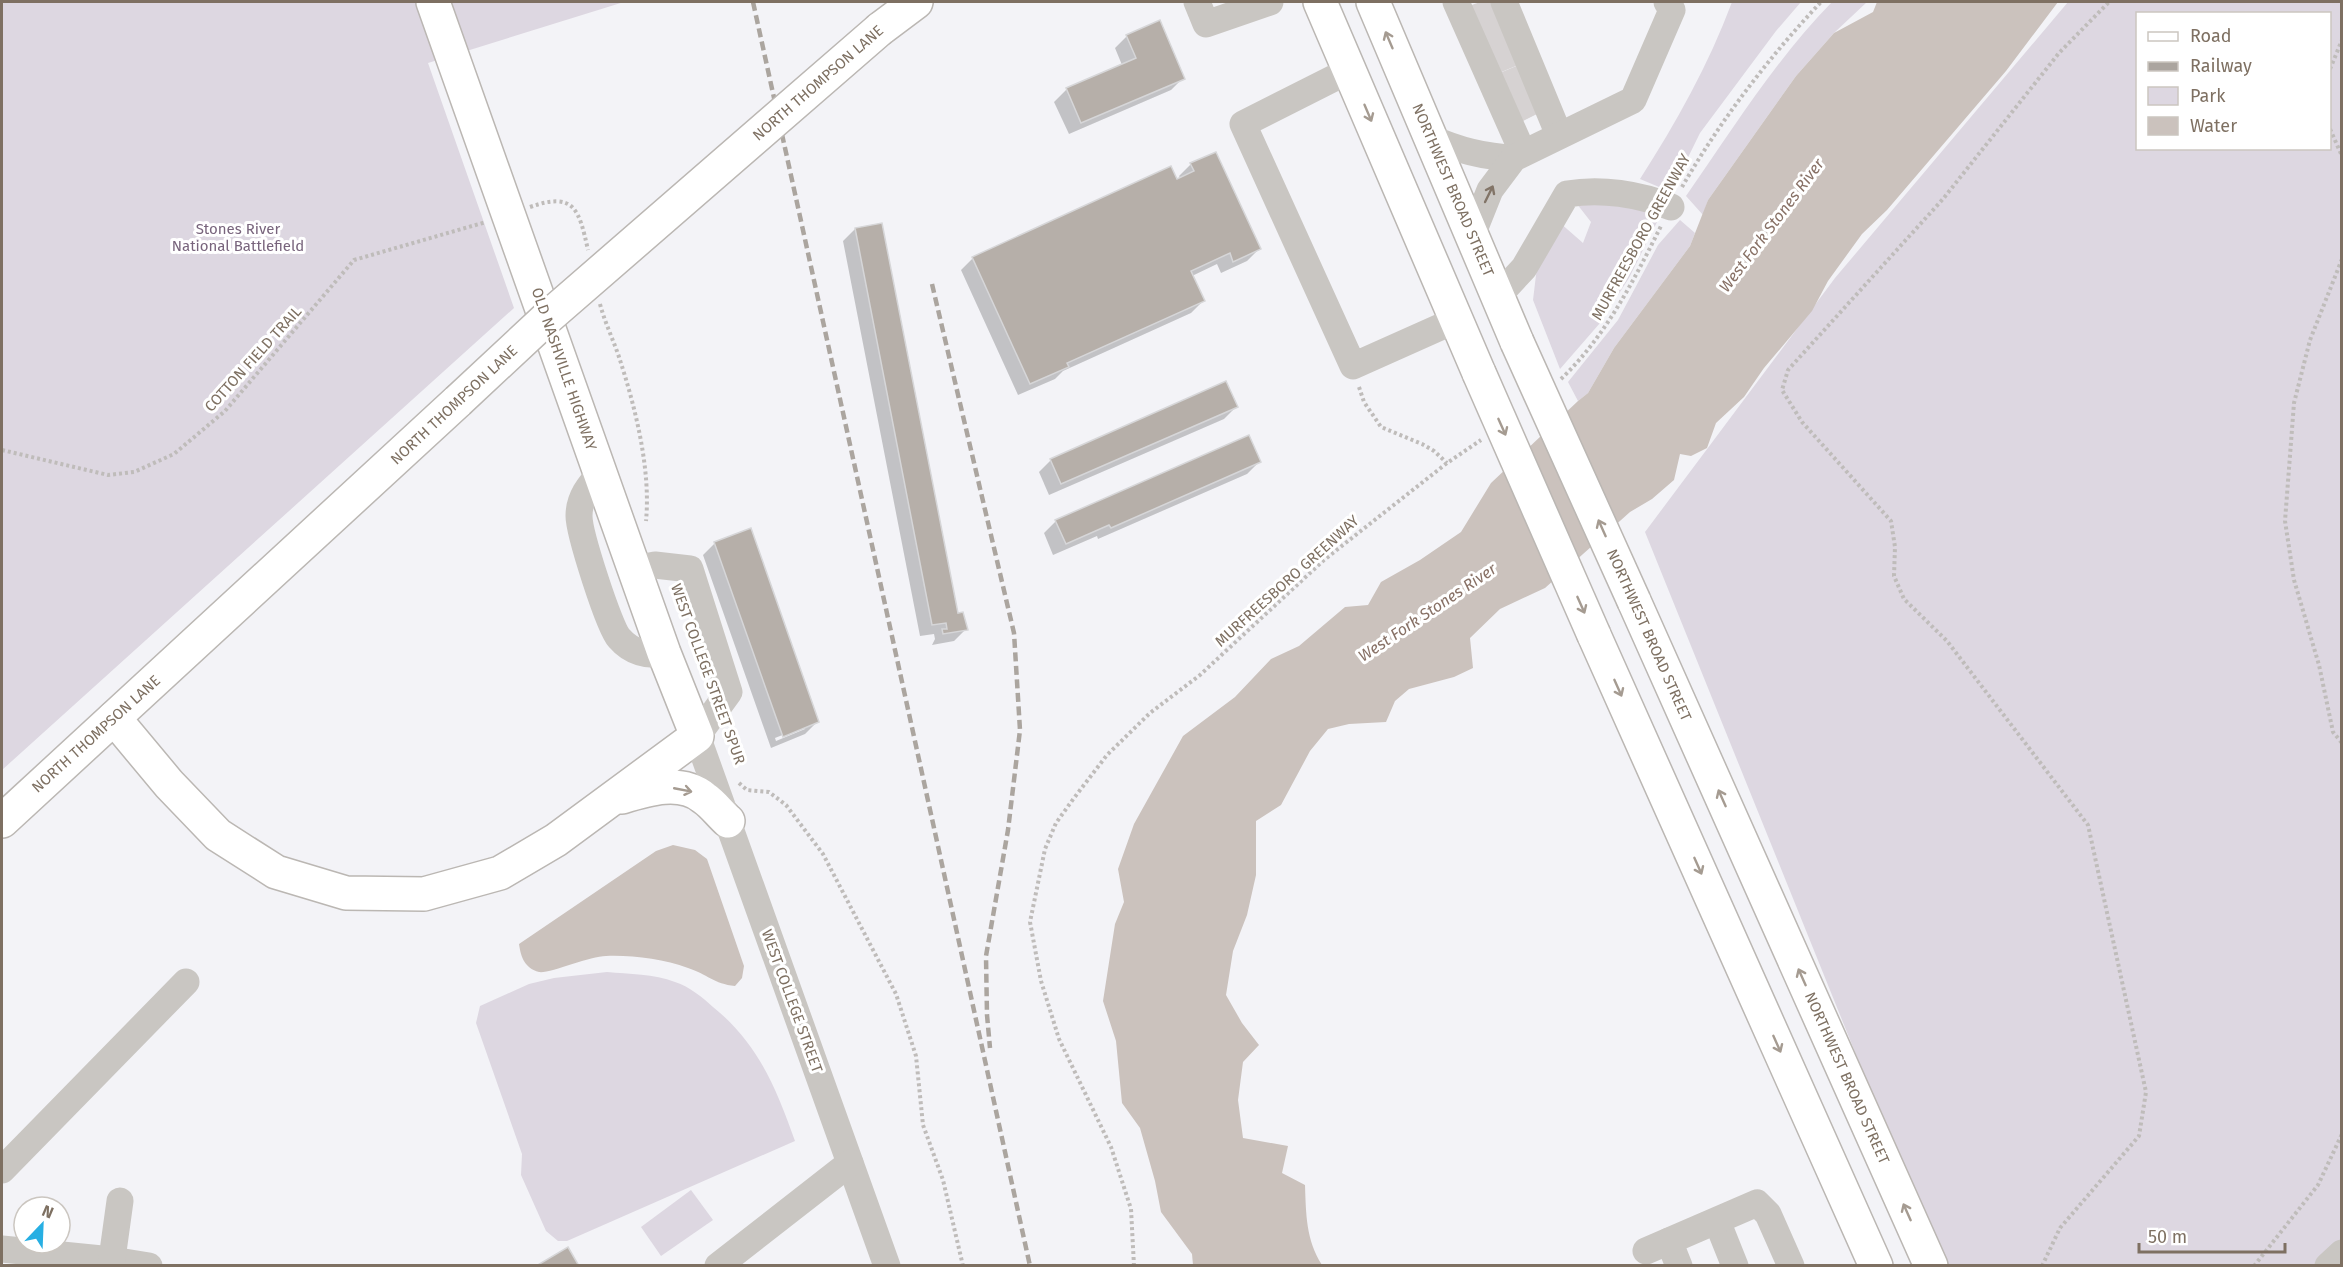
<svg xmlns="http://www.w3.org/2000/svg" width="2343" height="1267" font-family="'Fira Sans',sans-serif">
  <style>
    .green { fill: #ddd7e1; fill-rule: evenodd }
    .water { fill: #cbc2bd }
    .shadow { fill: #0003; fill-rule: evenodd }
    .building { fill: #b6afa9; stroke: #d6d6d8; stroke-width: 1.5 }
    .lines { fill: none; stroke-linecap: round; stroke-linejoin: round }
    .minor-tunnel { stroke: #d6d2d2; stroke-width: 27; stroke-dasharray: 27 14; stroke-linecap: butt }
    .major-casing { stroke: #bbb7b3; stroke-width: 36 }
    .path { stroke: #bfbcba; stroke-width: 4; stroke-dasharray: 3 3; stroke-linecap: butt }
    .minor { stroke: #c9c6c2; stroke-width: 27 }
    .major { stroke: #fff; stroke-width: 33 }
    .rail { stroke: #aba59f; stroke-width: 4.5; stroke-dasharray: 9 4.5; stroke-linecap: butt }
    .major-bridge-casing { stroke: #bbb7b3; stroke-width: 36; stroke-linecap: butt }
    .major-bridge { stroke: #fff; stroke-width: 33 }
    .oneway { stroke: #a59b91 }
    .oneway2 { stroke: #827467 }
    .labels { text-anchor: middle; stroke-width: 6; stroke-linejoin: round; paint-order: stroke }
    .street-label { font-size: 15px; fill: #7e7062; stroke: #fff }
    .park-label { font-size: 15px; fill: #78647c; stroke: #fff }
    .water-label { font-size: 16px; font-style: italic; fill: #887166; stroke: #fff }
  </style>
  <rect width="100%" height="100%" fill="#f3f3f7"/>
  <g class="green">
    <polygon points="2,2 624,2 428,63 514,308 2,770"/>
    <path d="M1732 2H1801L1776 31 1700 133 1671 192 1640 179C1676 123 1709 64 1732 2Z"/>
    <path d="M1832 2H1867L1834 33 1796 76 1708 200 1703 215 1686 196C1732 130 1776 59 1832 2Z"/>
    <path d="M2068 2H2341V1265H1941L1645 532 1835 278ZM2138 14H2330V148H2138Z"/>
    <polygon points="1577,204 1648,205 1657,222 1629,278 1600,323 1560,369 1533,300 1537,267 1559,222 1583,243 1591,222"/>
    <polygon points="1680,220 1695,233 1690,246 1614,348 1588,393 1578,401 1568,382 1618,320 1658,245"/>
    <path d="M607 972C629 974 654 974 675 982 690 987 702 997 713 1007 758 1043 776 1088 795 1141L567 1241H558L546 1231 521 1175 522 1154 476 1023 480 1006 529 984 554 978Z"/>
    <polygon points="691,1190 713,1220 661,1256 641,1227"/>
  </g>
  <g class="water">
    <path d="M1877 2H2058L2006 71 1887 210 1862 234 1828 281 1812 311 1764 368 1744 397 1716 423 1707 448 1691 456 1680 454 1674 480 1652 499 1630 512 1545 588 1500 609 1470 638 1473 668 1454 677 1409 689 1395 701 1386 722 1349 724 1328 729 1310 751 1281 805 1256 821V875L1247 915 1233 951 1226 995 1242 1023 1259 1045 1243 1062 1238 1100 1243 1138 1288 1146 1282 1173 1305 1185C1306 1214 1306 1240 1322 1265H1193L1192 1254 1161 1212 1155 1181 1140 1128 1122 1103 1116 1041 1103 1001 1115 924 1124 902 1118 869 1134 824 1183 736 1235 697 1271 659 1299 646 1345 607 1368 605 1381 582 1420 560 1461 532 1491 483 1578 401 1588 393 1614 348 1690 246 1708 200 1796 76 1834 33 1873 12Z"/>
    <path d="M673 845 695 850 707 859 744 966 742 978 735 986C714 984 707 974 688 968 663 959 632 955 606 956 590 956 549 974 539 972 525 968 521 958 519 944L656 851Z"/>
  </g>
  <g class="shadow">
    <polygon points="1127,36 1183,78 1171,90 1069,134 1054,102 1066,90 1122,65 1115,48"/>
    <polygon points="1191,164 1259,249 1247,261 1221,273 1217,264 1192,276 1203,301 1191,313 1063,371 1055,379 1018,395 961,270 973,258 1176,181 1181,179 1179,176"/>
    <polygon points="855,229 956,614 966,629 954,641 932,645 935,639 934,634 920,636 843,241"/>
    <polygon points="1236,407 1224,419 1049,495 1039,472 1051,460"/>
    <polygon points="1259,462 1247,474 1098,539 1097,536 1053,555 1044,533 1056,521"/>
    <path d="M715 543 817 722 805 734 771 748 703 555ZM805 726V729L776 741 775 738Z"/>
  </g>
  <g class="building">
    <polygon points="1160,20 1185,79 1081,123 1066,88 1136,58 1126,35"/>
    <polygon points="1216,152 1261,249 1233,262 1230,253 1191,271 1205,301 1067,363 1069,367 1030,384 972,257 1171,166 1177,179 1194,171 1190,163"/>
    <polygon points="882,223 958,613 963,612 968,630 943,634 942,629 947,629 946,623 932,625 855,228"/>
    <polygon points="1226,381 1238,407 1061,484 1050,459"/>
    <polygon points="1249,435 1261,462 1111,528 1109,525 1066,544 1055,520"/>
    <polygon points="751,528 819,722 783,737 714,542"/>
    <polygon points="568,1247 579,1266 536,1266"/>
  </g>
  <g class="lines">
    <g class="minor-tunnel">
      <polyline points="1470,20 1495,11"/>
      <polyline points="1478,40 1503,30"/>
      <polyline points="1488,63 1514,52"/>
      <polyline points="1499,88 1525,77"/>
      <polyline points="1511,112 1535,100"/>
    </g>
    <g class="major-casing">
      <g id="major">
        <polyline points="1320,2 1479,373"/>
        <polyline points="1373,2 1517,342"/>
        <polyline points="880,29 916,2"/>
        <polyline points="1634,601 1931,1266"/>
        <polyline points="1594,635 1876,1266"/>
        <polyline points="114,718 169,784 218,835 276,872 346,893 424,894 500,873 556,840 697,736 664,653 433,2"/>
        <path d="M622 797C648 789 681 779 704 798 713 804 720 814 728 821"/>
        <polyline points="2,821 458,401"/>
      </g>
    </g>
    <g class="path">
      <polyline points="2330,69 2342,40"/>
      <polyline points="2330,129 2342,156"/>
      <path d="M1682 187C1720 121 1769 57 1821 2"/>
      <path d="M530 207C575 191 579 210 588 250"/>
      <polyline points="2342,259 2310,340 2294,403 2285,521 2294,580 2319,665 2333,732 2342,743"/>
      <path d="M600 304C605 323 613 339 619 357 635 406 651 469 646 521"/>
      <path d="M1561 379C1606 336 1634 280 1661 226"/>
      <polyline points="1359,387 1364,402 1381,427 1422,444 1434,451 1447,463"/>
      <polyline points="2,450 108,475 134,472 174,454 225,411 354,260 486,222"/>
      <polyline points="739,783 747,790 769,792 786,805 823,854 896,994 916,1056 923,1125 943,1180 963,1266"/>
      <polyline points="1134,1266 1131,1209 1111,1147 1059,1039 1041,981 1030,922 1045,849 1056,823 1074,798 1107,755 1150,713 1200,675 1324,560 1447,463 1481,440"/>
      <polyline points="2042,1266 2060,1228 2139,1136 2146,1092 2088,825 1947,641 1904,599 1894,576 1895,547 1891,521 1802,422 1782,390 1788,370 1943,199 2059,53 2109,2"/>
      <polyline points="2254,1266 2318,1185 2342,1134"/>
    </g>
    <g class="minor">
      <polyline points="1197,2 1206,24 1270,2"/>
      <polyline points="1456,2 1523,153"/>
      <polyline points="1504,2 1559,135"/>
      <polyline points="1350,70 1243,124 1353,366 1456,320"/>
      <path d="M1431 138C1457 150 1484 157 1514 158"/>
      <polyline points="1472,235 1490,190 1514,158 1633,100 1672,10 1667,2"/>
      <path d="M1498 296 1524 268 1567 194C1601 188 1639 194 1671 207"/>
      <path d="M601 473C589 485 579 498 579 516 579 533 609 627 619 638 631 652 648 657 664 653"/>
      <polyline points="635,569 655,565 690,569 729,692 697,736 887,1266"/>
      <polyline points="2,1170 186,982"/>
      <polyline points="1717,1221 1735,1266"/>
      <polyline points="1669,1241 1679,1266"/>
      <polyline points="2,1249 112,1260 149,1266"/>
      <polyline points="1646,1251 1757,1203 1768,1214 1791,1266"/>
      <polyline points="111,1266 120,1201"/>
      <polyline points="718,1266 850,1163"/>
      <polyline points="2328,1266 2342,1253"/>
    </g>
    <use href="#major" class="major"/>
    <g class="rail">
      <polyline points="753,2 1030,1266"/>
      <polyline points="932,284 1014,633 1020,730 1008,830 986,956 987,1015 990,1048"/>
    </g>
    <g class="major-bridge-casing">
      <g id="major-bridge">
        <polyline points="1517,342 1634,601"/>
        <polyline points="1479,373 1594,635"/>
        <polyline points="458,401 547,318 880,29"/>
      </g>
    </g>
    <use href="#major-bridge" class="major-bridge"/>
  </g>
  <defs><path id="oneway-shaft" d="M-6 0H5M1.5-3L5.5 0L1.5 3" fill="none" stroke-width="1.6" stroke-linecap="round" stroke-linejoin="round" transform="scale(1.5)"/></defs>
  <g class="oneway">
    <use href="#oneway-shaft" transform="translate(1389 40) rotate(-113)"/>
    <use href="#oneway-shaft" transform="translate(1368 113) rotate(67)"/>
    <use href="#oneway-shaft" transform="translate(1502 427) rotate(66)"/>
    <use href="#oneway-shaft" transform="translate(1602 528) rotate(-114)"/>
    <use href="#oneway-shaft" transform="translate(1581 605) rotate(66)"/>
    <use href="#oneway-shaft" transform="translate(1618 688) rotate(66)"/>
    <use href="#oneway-shaft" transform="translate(683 790) rotate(11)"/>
    <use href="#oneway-shaft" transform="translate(1722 798) rotate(-114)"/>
    <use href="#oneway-shaft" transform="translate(1698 866) rotate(66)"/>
    <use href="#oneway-shaft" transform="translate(1802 977) rotate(-114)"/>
    <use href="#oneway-shaft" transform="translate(1777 1044) rotate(66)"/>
    <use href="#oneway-shaft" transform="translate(1907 1212) rotate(-114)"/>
  </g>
  <use class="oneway2" href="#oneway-shaft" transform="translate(1489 194) rotate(-64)"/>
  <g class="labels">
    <g class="street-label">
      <text transform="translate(818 83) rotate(-41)" y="5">NORTH THOMPSON LANE</text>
      <text transform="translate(1453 190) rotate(67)" y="5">NORTHWEST BROAD STREET</text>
      <text transform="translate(1641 237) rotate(-61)" y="5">MURFREESBORO GREENWAY</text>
      <text transform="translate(253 359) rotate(-48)" y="5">COTTON FIELD TRAIL</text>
      <text transform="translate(564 369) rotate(71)" y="5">OLD NASHVILLE HIGHWAY</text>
      <text transform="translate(454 405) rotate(-43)" y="5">NORTH THOMPSON LANE</text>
      <text transform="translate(1287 581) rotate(-42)" y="5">MURFREESBORO GREENWAY</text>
      <text transform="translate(1649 635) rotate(66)" y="5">NORTHWEST BROAD STREET</text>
      <text transform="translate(708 674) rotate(70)" y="5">WEST COLLEGE STREET SPUR</text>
      <text transform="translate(96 734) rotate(-42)" y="5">NORTH THOMPSON LANE</text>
      <text transform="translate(792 1001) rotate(70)" y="5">WEST COLLEGE STREET</text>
      <text transform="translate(1847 1078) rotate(66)" y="5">NORTHWEST BROAD STREET</text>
    </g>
    <g class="park-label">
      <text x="238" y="234">Stones River<tspan x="238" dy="17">National Battlefield</tspan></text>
    </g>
    <g class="water-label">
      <text transform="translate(1771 225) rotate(-53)" y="6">West Fork Stones River</text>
      <text transform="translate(1427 612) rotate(-34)" y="6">West Fork Stones River</text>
    </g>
  </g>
  <rect width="2343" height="1267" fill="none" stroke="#7e7062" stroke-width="6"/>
  <rect x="2136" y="12" width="195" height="138" fill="#ffffff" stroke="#cbc6c0" stroke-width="1.5"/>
  <rect x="2148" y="32" width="30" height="9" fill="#ffffff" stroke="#cbc6c0" stroke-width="1.5"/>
  <text x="2190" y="42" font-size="18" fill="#7e7062">Road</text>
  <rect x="2148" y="62" width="30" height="9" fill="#aba59f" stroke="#cbc6c0" stroke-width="1.5"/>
  <text x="2190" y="72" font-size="18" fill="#7e7062">Railway</text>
  <rect x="2148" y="87" width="30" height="18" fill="#ddd7e1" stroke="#cbc6c0" stroke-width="1.5"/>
  <text x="2190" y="102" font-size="18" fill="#7e7062">Park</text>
  <rect x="2148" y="117" width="30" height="18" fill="#cbc2bd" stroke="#cbc6c0" stroke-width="1.5"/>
  <text x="2190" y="132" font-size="18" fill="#7e7062">Water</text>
  <g transform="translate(42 1225) rotate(23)"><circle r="28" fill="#ffffff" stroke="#cbc6c0" stroke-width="1.5"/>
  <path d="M0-4.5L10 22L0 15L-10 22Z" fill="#27afe3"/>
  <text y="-9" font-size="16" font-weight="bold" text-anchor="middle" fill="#7e7062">N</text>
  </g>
  <path d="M2139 1243v9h146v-9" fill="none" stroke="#7e7062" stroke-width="3"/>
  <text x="2148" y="1243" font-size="18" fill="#7e7062" stroke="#ffffff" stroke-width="4.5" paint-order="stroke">50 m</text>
</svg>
